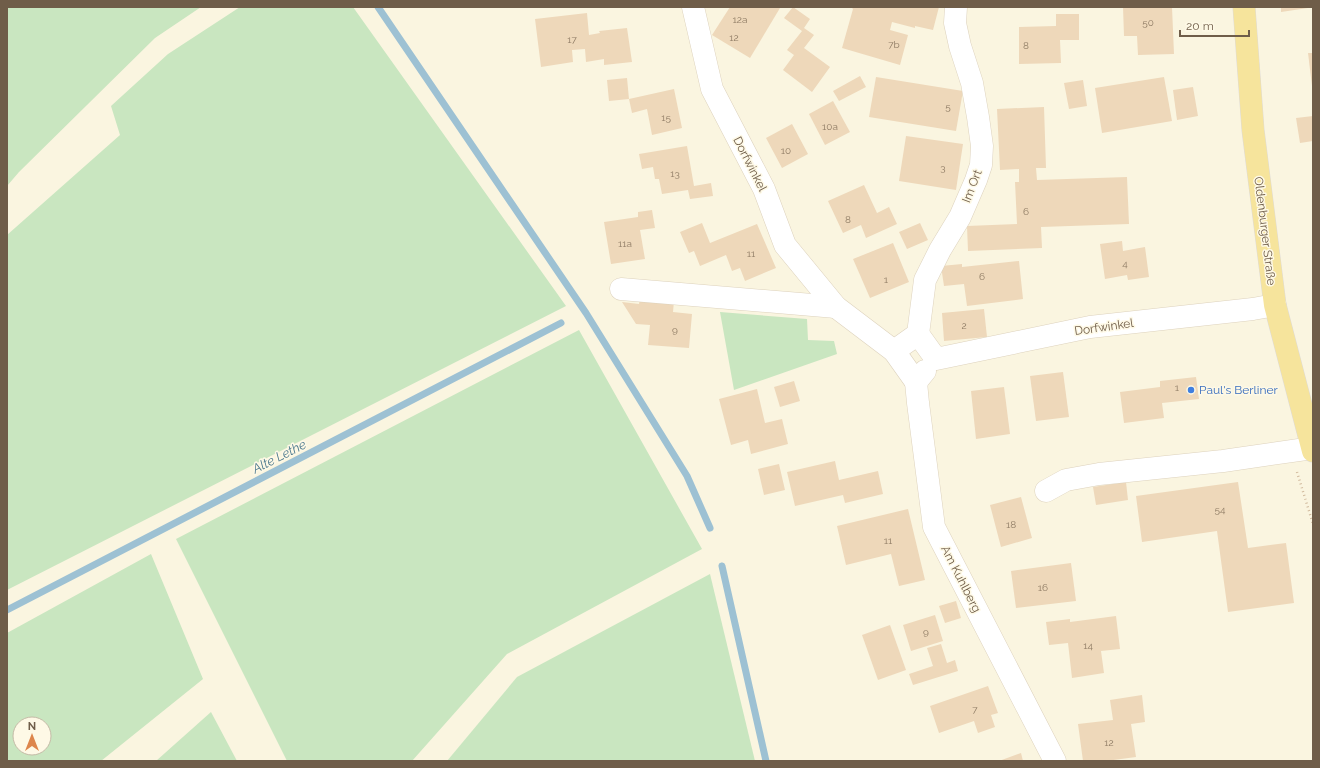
<svg xmlns="http://www.w3.org/2000/svg" width="1320" height="768" font-family="Raleway,sans-serif">
  <style>
    .green { fill: #c9e6c0; fill-rule: evenodd }
    .lines { fill: none; stroke-linecap: round; stroke-linejoin: round }
    .stream { stroke: #9dc1d3; stroke-width: 7 }
    .building { fill: #eed8ba }
    .minor-casing { stroke: #ddd2bd; stroke-width: 23 }
    .major-casing { stroke: #dfdbd7; stroke-width: 23 }
    .path { stroke: #d2bb9e; stroke-width: 2.5; stroke-dasharray: 1 3; stroke-linecap: butt }
    .minor { stroke: #fff; stroke-width: 22 }
    .major { stroke: #f6e49c; stroke-width: 22 }
    .shop-dot { fill: #3f7fe0; stroke: #fef9e6; stroke-width: 1.5 }
    .labels { text-anchor: middle; stroke-width: 3; stroke-linejoin: round; paint-order: stroke }
    .number-label { font-size: 10px; fill: #8f7c65 }
    .street-label { font-size: 12px; fill: #6f5d49; stroke: #fef9e6 }
    .shop-label { font-size: 12px; fill: #366cbe; stroke: #fef9e6; text-anchor: start }
    .water-label { font-size: 13px; font-style: italic; fill: #4b788e; stroke: #fef9e6 }
  </style>
  <rect width="100%" height="100%" fill="#faf5e0"/>
  <g class="green">
    <polygon points="7,7 201,7 155,38 19,172 7,186"/>
    <polygon points="240,7 353,7 566,306 7,590 7,235 120,135 111,106 168,54"/>
    <polygon points="720,312 807,319 808,340 834,341 837,354 734,390"/>
    <polygon points="579,330 702,549 507,654 412,761 287,761 176,539"/>
    <path d="M151 554 203 679 101 761H7V633ZM20 724H44V748H20Z"/>
    <polygon points="710,574 755,761 447,761 517,677"/>
    <polygon points="211,712 237,761 156,761"/>
  </g>
  <g class="lines">
    <g class="stream">
      <polyline points="378,7 586,313 687,476 710,528"/>
      <polyline points="722,566 766,761"/>
      <polyline points="7,610 561,323"/>
    </g>
  </g>
  <g class="building">
    <polygon points="730,7 778,7 780,8 750,58 712,35"/>
    <polygon points="793,7 810,19 804,28 814,35 804,48 830,67 812,92 783,70 794,55 787,50 802,31 784,18"/>
    <polygon points="851,7 939,7 933,30 915,26 915,28 892,22 890,30 908,35 900,65 842,48 853,9"/>
    <polygon points="1123,7 1172,7 1174,54 1138,55 1137,36 1124,36"/>
    <polygon points="1281,7 1308,7 1308,8 1281,12"/>
    <polygon points="587,13 589,35 600,33 599,31 627,28 632,62 604,65 604,59 586,62 585,49 572,50 573,62 541,67 535,19"/>
    <polygon points="1056,14 1079,14 1079,40 1060,40 1061,63 1019,64 1019,27 1056,26"/>
    <polygon points="1308,53 1313,53 1313,86 1312,86"/>
    <polygon points="860,76 866,87 839,101 833,91"/>
    <polygon points="876,77 963,91 956,131 869,117"/>
    <polygon points="1164,77 1172,121 1102,133 1095,88"/>
    <polygon points="627,78 629,99 674,89 682,128 652,135 647,109 632,113 629,99 609,101 607,80"/>
    <polygon points="1083,80 1087,106 1069,109 1064,83"/>
    <polygon points="1193,87 1198,116 1177,120 1173,90"/>
    <polygon points="833,101 850,132 825,145 809,114"/>
    <polygon points="1044,107 1046,168 1036,168 1037,180 1127,177 1129,224 1041,227 1042,248 968,251 967,226 1017,224 1015,182 1019,182 1019,169 1000,170 997,109"/>
    <polygon points="1313,116 1313,141 1300,143 1296,118"/>
    <polygon points="792,124 808,154 782,168 766,138"/>
    <polygon points="906,136 963,144 956,190 899,181"/>
    <polygon points="687,146 694,186 711,183 713,196 690,199 688,190 662,194 659,179 655,179 653,167 642,169 639,154"/>
    <polygon points="864,185 877,213 889,207 897,224 866,238 861,225 843,233 828,201"/>
    <polygon points="652,210 655,228 640,230 645,259 611,264 604,222 638,217 638,212"/>
    <polygon points="702,223 710,243 757,224 776,268 745,281 740,268 732,271 726,255 700,266 694,251 689,253 680,232"/>
    <polygon points="920,223 928,240 907,249 899,232"/>
    <polygon points="1122,241 1123,251 1145,247 1149,277 1128,280 1127,275 1105,279 1100,244"/>
    <polygon points="893,243 909,282 870,298 853,259"/>
    <polygon points="1019,261 1023,299 967,306 964,284 944,286 941,266 962,264 962,267"/>
    <polygon points="640,298 674,301 673,312 692,314 689,348 648,345 650,325 636,324 622,302 639,304"/>
    <polygon points="984,309 987,337 944,341 942,313"/>
    <polygon points="1063,372 1069,417 1036,421 1030,376"/>
    <polygon points="1196,377 1199,399 1162,403 1164,418 1124,423 1120,392 1160,387 1160,381"/>
    <polygon points="794,381 800,401 780,407 774,387"/>
    <polygon points="1004,387 1010,434 976,439 971,391"/>
    <polygon points="757,389 765,423 782,419 788,444 751,454 748,440 731,445 719,399"/>
    <polygon points="835,461 839,480 878,471 883,494 845,503 843,495 795,506 787,472"/>
    <polygon points="779,464 785,490 764,495 758,469"/>
    <polygon points="1126,482 1128,500 1096,505 1093,487"/>
    <polygon points="1238,482 1248,548 1286,543 1294,603 1228,612 1217,531 1142,542 1136,496"/>
    <polygon points="1021,497 1032,538 1001,547 990,505"/>
    <polygon points="908,509 925,580 899,586 891,554 846,565 837,526"/>
    <polygon points="1071,563 1076,601 1016,608 1011,571"/>
    <polygon points="956,601 961,618 945,623 939,606"/>
    <polygon points="935,615 943,641 911,651 903,625"/>
    <polygon points="1116,616 1120,649 1101,651 1104,673 1072,678 1068,643 1049,645 1046,622 1070,619 1070,622"/>
    <polygon points="890,625 906,670 878,680 862,635"/>
    <polygon points="941,644 947,663 955,660 958,671 913,685 909,674 933,666 927,648"/>
    <polygon points="988,686 998,713 991,715 995,727 978,733 974,721 939,733 930,706"/>
    <polygon points="1142,695 1145,722 1131,724 1136,757 1106,761 1083,761 1078,724 1113,720 1110,700"/>
    <polygon points="1021,753 1023,761 999,761"/>
  </g>
  <g class="lines">
    <g class="minor-casing">
      <g id="minor">
        <polyline points="693,7 712,89 764,189 785,245 836,307 894,351 918,334 936,359 1090,327 1253,309 1275,305"/>
        <polyline points="621,289 836,307"/>
        <polyline points="918,334 925,280 940,250 960,217 976,180 981,165 982,146 978,117 972,83 960,46 955,23 956,7"/>
        <polyline points="894,351 916,382 925,371"/>
        <polyline points="916,382 918,403 934,527 1055,761"/>
        <polyline points="1046,491 1066,480 1099,474 1223,461 1313,448"/>
      </g>
    </g>
    <g class="major-casing">
      <polyline id="major" points="1244,7 1253,130 1275,305 1313,451"/>
    </g>
    <polyline class="path" points="1297,472 1313,524"/>
    <use href="#minor" class="minor"/>
    <use href="#major" class="major"/>
  </g>
  <circle class="shop-dot" cx="1191" cy="390" r="4"/>
  <g class="labels">
    <g class="number-label">
      <text x="740" y="23">12a</text>
      <text x="1148" y="26">50</text>
      <text x="734" y="41">12</text>
      <text x="572" y="43">17</text>
      <text x="894" y="48">7b</text>
      <text x="1026" y="49">8</text>
      <text x="948" y="110">5</text>
      <text x="666" y="121">15</text>
      <text x="830" y="130">10a</text>
      <text x="786" y="154">10</text>
      <text x="943" y="171">3</text>
      <text x="675" y="177">13</text>
      <text x="1026" y="215">6</text>
      <text x="848" y="223">8</text>
      <text x="625" y="247">11a</text>
      <text x="751" y="257">11</text>
      <text x="1125" y="267">4</text>
      <text x="982" y="280">6</text>
      <text x="886" y="283">1</text>
      <text x="964" y="329">2</text>
      <text x="675" y="333">9</text>
      <text x="1177" y="391">1</text>
      <text x="1220" y="513">54</text>
      <text x="1011" y="528">18</text>
      <text x="888" y="544">11</text>
      <text x="1043" y="591">16</text>
      <text x="926" y="635">9</text>
      <text x="1088" y="649">14</text>
      <text x="975" y="713">7</text>
      <text x="1109" y="746">12</text>
    </g>
    <g class="street-label">
      <text transform="translate(750 164) rotate(63)" y="4">Dorfwinkel</text>
      <text transform="translate(972 186) rotate(-69)" y="4">Im Ort</text>
      <text transform="translate(1265 231) rotate(83)" y="4">Oldenburger Straße</text>
      <text transform="translate(1104 327) rotate(-8)" y="4">Dorfwinkel</text>
      <text transform="translate(961 579) rotate(63)" y="4">Am Kuhlberg</text>
    </g>
    <g class="shop-label">
      <text x="1199" y="394">Paul's Berliner</text>
    </g>
    <g class="water-label">
      <text transform="translate(279 456) rotate(-27)" y="5">Alte Lethe</text>
    </g>
  </g>
  <rect width="1320" height="768" fill="none" stroke="#6f5d49" stroke-width="16"/>
  <g transform="translate(32 736)"><circle r="19" fill="#fef9e6" stroke="#c5bba7"/>
  <path d="M0-3L7 15L0 10L-7 15Z" fill="#dd864c"/>
  <text y="-6" font-size="11" font-weight="bold" text-anchor="middle" fill="#6f5d49">N</text>
  </g>
  <path d="M1180 30v6h69v-6" fill="none" stroke="#6f5d49" stroke-width="2"/>
  <text x="1186" y="30" font-size="12" fill="#6f5d49" stroke="#fef9e6" stroke-width="3" paint-order="stroke">20 m</text>
</svg>
